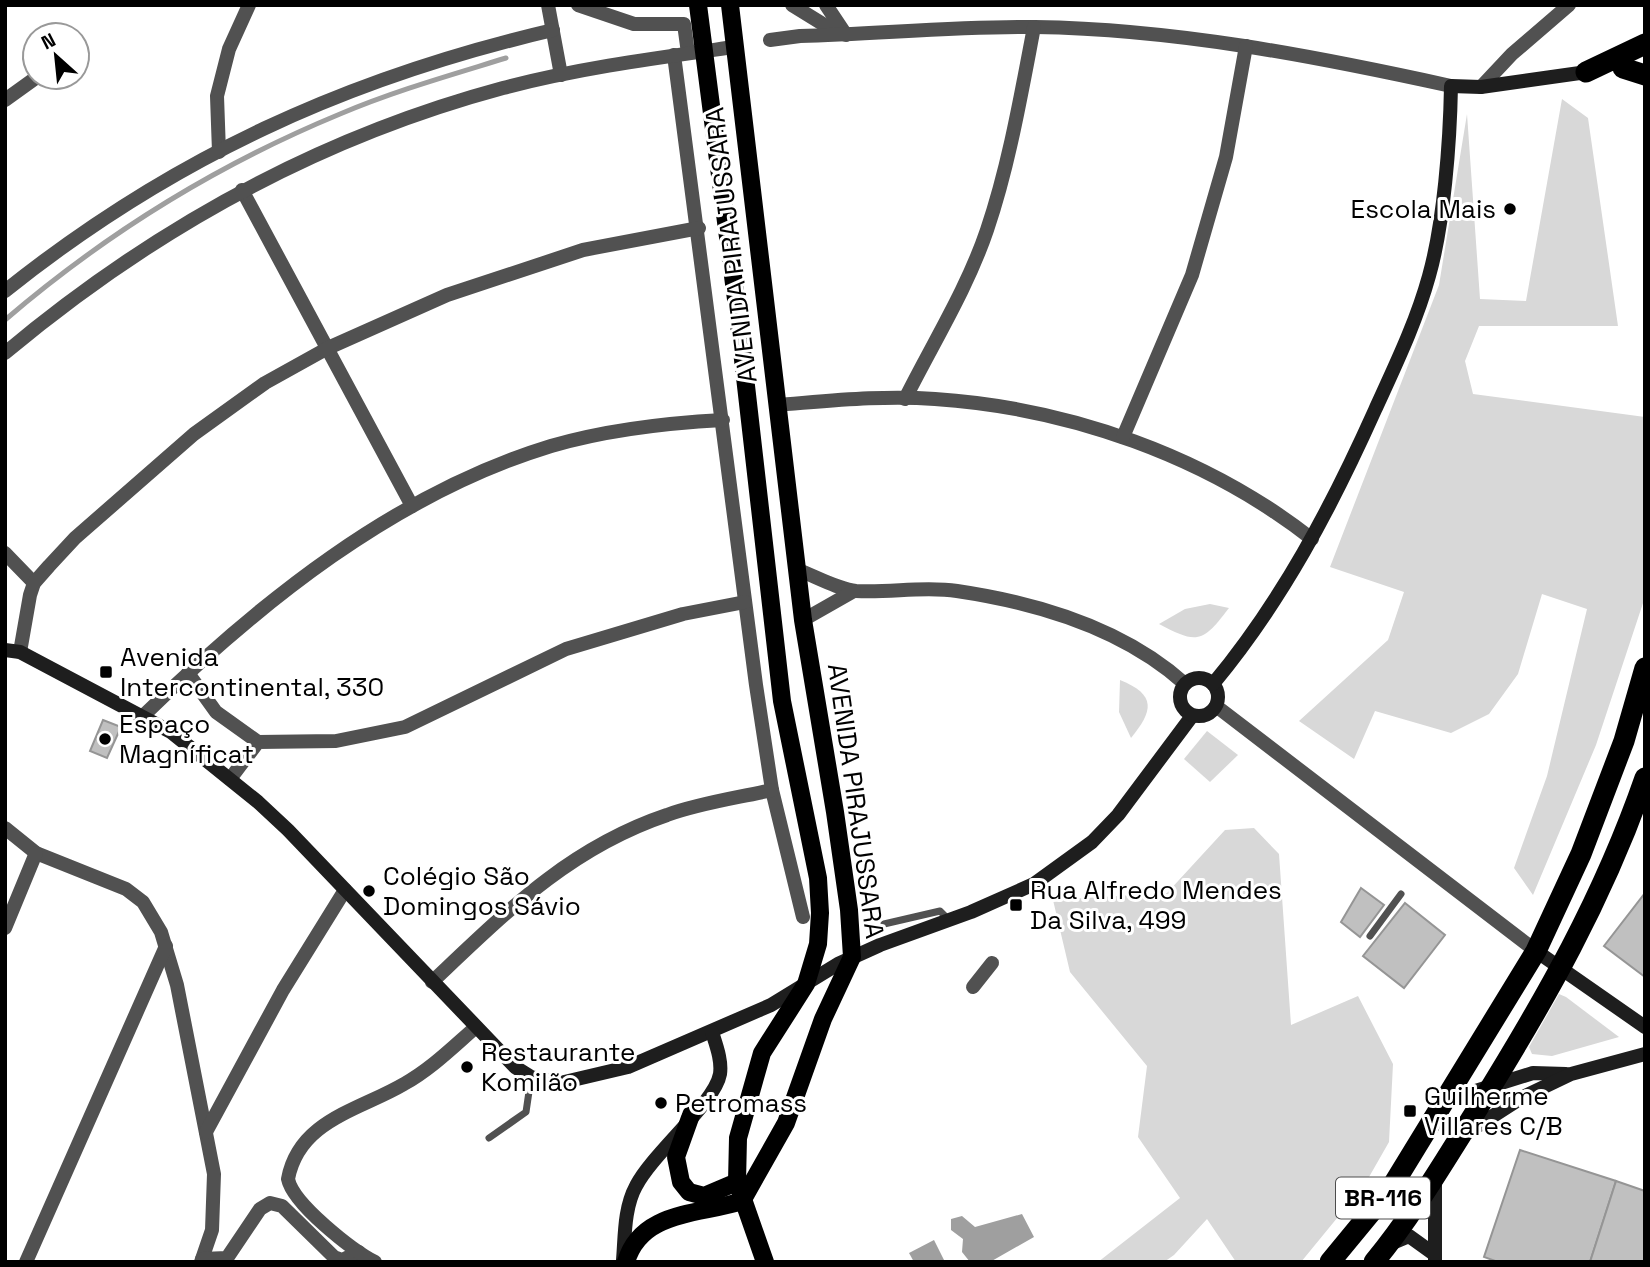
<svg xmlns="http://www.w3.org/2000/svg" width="1650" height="1267" font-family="'Space Grotesk',sans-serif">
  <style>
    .green { fill: #d8d8d8 }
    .water { fill: #9f9f9f }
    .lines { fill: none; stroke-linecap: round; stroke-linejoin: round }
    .stream { stroke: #9f9f9f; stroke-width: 5 }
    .building { fill: #c0c0c0; stroke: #959595; stroke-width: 2 }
    .lane { stroke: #515151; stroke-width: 7 }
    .street { stroke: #515151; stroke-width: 14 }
    .secondary { stroke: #1e1e1e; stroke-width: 14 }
    .primary { stroke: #000; stroke-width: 18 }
    .highway { stroke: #000; stroke-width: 21 }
    .poi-dot { fill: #000; stroke: #fff; stroke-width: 2.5 }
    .labels { text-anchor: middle; stroke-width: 6; stroke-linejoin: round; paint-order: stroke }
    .shield { fill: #fff; stroke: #4c4c4c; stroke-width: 2 }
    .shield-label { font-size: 24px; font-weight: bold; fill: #000 }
    .poi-label { font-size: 26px; fill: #000; stroke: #fff; text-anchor: start }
    .street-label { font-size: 26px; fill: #000; stroke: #fff }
  </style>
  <rect width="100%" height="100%" fill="#fff"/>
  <g class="green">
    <polygon points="1562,99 1588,118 1618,326 1479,326 1465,361 1473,394 1645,417 1645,597 1596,745 1533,895 1514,868 1547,776 1587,609 1542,594 1518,674 1489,714 1451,733 1375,711 1354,759 1299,721 1388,640 1404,592 1330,567 1439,285 1467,114 1480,299 1526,301"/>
    <path d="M1210 604 1229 608C1203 642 1198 645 1159 624L1185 609Z"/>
    <path d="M1120 680C1157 695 1153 711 1131 738L1119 712Z"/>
    <polygon points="1207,731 1238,755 1210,782 1184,759"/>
    <polygon points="1254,828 1279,854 1291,1025 1358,996 1393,1064 1389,1142 1365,1184 1301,1262 1236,1262 1207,1219 1174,1255 1164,1262 1098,1262 1180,1198 1138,1137 1147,1066 1070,972 1053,900 1167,893 1225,830"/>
    <polygon points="1559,994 1566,997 1619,1037 1552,1056 1532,1054 1529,1047"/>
  </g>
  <g class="water">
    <polygon points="1022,1214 1034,1237 990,1262 970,1262 962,1252 963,1239 951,1230 951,1219 962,1216 975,1227"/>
    <polygon points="934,1240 945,1262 914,1262 909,1253"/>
  </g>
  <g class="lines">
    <path class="stream" d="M5 320C104 235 219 164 340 114 394 91 451 75 506 58"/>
  </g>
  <g class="building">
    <polygon points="103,720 121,727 107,758 90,751"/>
    <polygon points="1361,888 1384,905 1360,937 1341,922"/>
    <polygon points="1645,893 1645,977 1604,946"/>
    <polygon points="1405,903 1445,935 1404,988 1363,956"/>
    <polygon points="1520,1150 1616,1181 1590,1262 1498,1262 1484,1257"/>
    <polygon points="1616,1181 1645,1191 1645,1262 1590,1262"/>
  </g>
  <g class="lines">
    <g class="lane">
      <polyline points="884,924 940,911 949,920"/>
      <polyline points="1370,936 1401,894"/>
      <polyline points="489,1138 526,1112 531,1078"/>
    </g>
    <g class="street">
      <polyline points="548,5 561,75"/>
      <polyline points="578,5 634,24 684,24 688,53"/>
      <polyline points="792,5 839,34"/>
      <polyline points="826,5 846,35"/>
      <path d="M770 40 800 36C878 34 957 26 1035 27 1175 29 1314 56 1451 86"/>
      <polyline points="674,55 756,685 772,790 803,917"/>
      <polyline points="1481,87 1512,54 1569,5"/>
      <polyline points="5,100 37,77"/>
      <polyline points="219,152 217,96 229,49 249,5"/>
      <polyline points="242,190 412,506"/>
      <path d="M5 291C171 158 347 78 553 30"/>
      <path d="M5 353C153 229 317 138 503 88 579 68 656 58 734 47"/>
      <path d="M905 399C933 343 967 289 987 230 1009 165 1021 95 1034 27"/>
      <path d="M776 405C829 401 882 395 935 399 1069 408 1206 456 1312 539"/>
      <polyline points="1123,437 1192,275 1226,157 1246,46"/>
      <polyline points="5,553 34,583"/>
      <path d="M796 569C815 576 837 589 856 591 890 593 924 586 957 591 1038 603 1124 629 1185 684"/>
      <polyline points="803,620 854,591"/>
      <polyline points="20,652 30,595 34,583 49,566 75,538 194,434 265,383 328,348 447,295 583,250 699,228"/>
      <polyline points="188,673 216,712 258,742"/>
      <polyline points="1216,706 1536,951"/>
      <path d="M143 716C259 603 394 494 551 446 606 430 666 423 723 420"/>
      <polyline points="230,779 258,742 336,741 405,727 566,649 683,614 745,602"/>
      <polyline points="5,828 36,853 126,889 143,902 161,932 177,985 214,1174 212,1230 201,1262"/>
      <polyline points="5,928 36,853"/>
      <path d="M432 982C505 913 569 848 667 815 700 803 737 798 772 790"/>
      <polyline points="973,987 992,963"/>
      <polyline points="206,1132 283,990 345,890"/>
      <polyline points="202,1259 227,1258 260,1209 270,1203 282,1206 334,1257 342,1260 359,1252"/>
      <polyline points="26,1262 166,946"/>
      <path d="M375 1262C352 1250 293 1204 288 1179 299 1120 360 1110 404 1084 431 1069 453 1047 476 1027"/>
    </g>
    <g class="secondary">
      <polyline points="5,650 20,652 171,732 258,802 288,830 515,1067 531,1077 560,1083 628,1067 771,1005 838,964 880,945 971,912 1034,884 1092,842 1118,815 1192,716"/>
      <circle cx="1199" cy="697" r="19"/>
      <path d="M1213 684C1282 601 1331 508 1375 410 1395 366 1416 323 1429 276 1444 223 1450 142 1451 86L1481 87 1594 71"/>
      <polyline points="1536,951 1645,1027"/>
      <polyline points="1447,1100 1533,1073 1566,1074"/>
      <polyline points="1465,1134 1521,1098 1571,1074 1645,1054"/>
      <polyline points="1390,1244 1409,1236 1434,1254"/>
      <path d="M623 1260C625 1236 624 1208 636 1186 653 1153 715 1103 720 1074 722 1060 716 1045 712 1032"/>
      <polyline points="1435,1262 1435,1178"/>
    </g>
    <g class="primary">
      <polyline points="698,5 737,307 782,701 818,878 820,913 818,944 806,984 762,1053 738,1138 737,1182 765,1262"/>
      <polyline points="730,5 803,620 835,812 849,910 852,957 823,1019 786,1123 742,1201"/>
      <polyline points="691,1115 676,1157 681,1182 689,1192 704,1196 737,1182"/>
      <path d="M626 1262C641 1210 700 1215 742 1201"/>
    </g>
    <g class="highway">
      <polyline points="1623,68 1645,75"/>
      <polyline points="1586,72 1645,44"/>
      <polyline points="1330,1262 1391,1188 1536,951 1581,854 1624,741 1645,668"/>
      <path d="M1374 1262C1413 1215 1445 1160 1478 1108 1545 1000 1603 899 1645 778"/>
    </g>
  </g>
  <g class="poi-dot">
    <circle cx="1510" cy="209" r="7"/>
    <rect x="99" y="665" width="14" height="14" rx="3.5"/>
    <circle cx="105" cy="739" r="7"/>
    <circle cx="369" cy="891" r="7"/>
    <rect x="1009" y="898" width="14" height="14" rx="3.5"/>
    <circle cx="467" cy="1067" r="7"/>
    <circle cx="661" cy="1103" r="7"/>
    <rect x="1403" y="1104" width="14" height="14" rx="3.5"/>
  </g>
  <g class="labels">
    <rect class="shield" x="1336" y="1177.5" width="94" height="41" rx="5"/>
    <g class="shield-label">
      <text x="1383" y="1206">BR-116</text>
    </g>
    <g class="poi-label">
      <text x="1496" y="218" text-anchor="end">Escola Mais</text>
      <text x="120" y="666">Avenida<tspan x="120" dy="30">Intercontinental, 330</tspan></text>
      <text x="119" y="733">Espaço<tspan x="119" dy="30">Magníficat</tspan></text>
      <text x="383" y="885">Colégio São<tspan x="383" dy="30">Domingos Sávio</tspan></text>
      <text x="1030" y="899">Rua Alfredo Mendes<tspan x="1030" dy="30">Da Silva, 499</tspan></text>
      <text x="481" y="1061">Restaurante<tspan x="481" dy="30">Komilão</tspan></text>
      <text x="1424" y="1105">Guilherme<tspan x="1424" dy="30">Villares C/B</tspan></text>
      <text x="675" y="1112">Petromass</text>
    </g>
    <g class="street-label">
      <text transform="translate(731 245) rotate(-97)" y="9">AVENIDA PIRAJUSSARA</text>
      <text transform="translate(856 801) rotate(82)" y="9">AVENIDA PIRAJUSSARA</text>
    </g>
  </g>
  <rect width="1650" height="1267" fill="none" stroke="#000000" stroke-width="14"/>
  <g transform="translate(56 56) rotate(333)"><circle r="33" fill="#ffffff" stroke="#999999" stroke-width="2"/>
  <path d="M0-5L12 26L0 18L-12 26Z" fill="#000000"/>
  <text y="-10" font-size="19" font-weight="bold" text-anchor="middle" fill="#000000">N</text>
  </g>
</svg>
